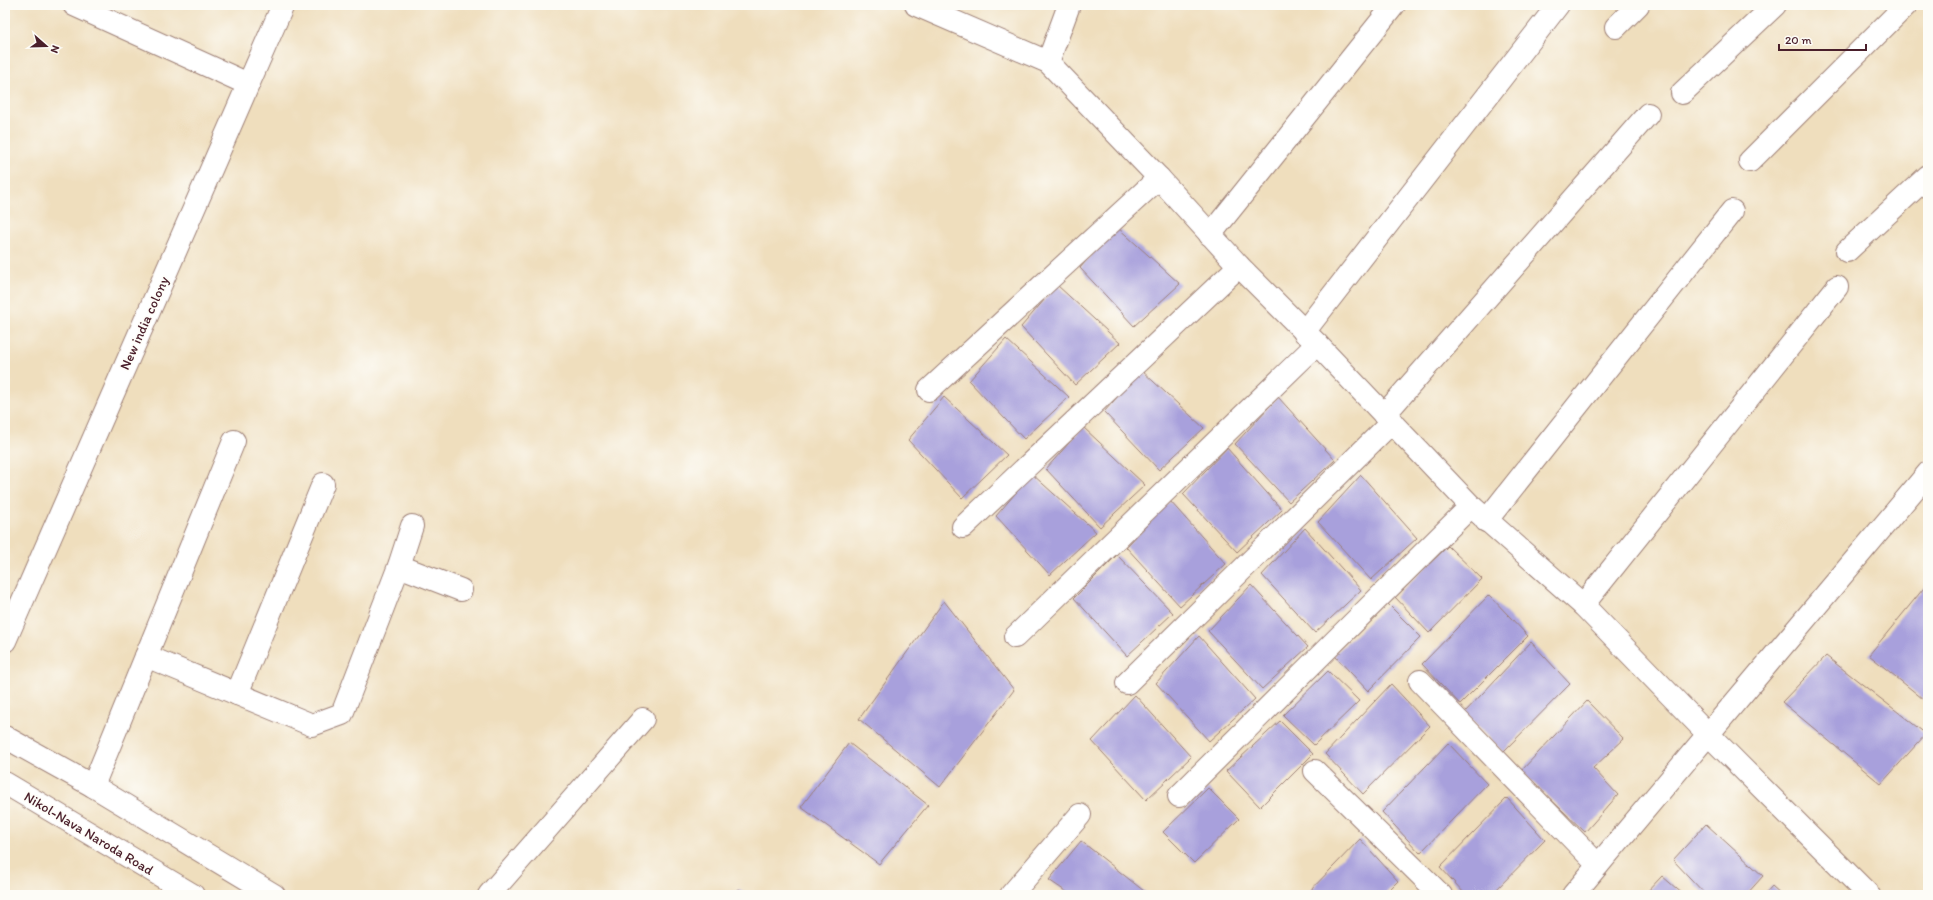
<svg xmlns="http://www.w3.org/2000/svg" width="1933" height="900" font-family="Itim,sans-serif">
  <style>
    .building { fill: #a8a0dc }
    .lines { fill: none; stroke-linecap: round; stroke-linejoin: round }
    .minor-casing { stroke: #9c7e74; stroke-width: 24 }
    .minor { stroke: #fff; stroke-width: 22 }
    .labels { text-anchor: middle; stroke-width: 3; stroke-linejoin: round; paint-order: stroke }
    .street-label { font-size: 14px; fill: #4a1f2b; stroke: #fdfcf7 }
  </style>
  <rect width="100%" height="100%" fill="#fdfcf7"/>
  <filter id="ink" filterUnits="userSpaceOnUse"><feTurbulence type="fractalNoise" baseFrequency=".025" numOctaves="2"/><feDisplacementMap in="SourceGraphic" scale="8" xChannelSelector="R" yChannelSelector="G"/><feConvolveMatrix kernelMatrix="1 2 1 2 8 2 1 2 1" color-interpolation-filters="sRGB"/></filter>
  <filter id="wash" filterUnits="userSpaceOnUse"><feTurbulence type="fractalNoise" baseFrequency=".012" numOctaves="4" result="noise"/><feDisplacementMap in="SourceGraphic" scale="16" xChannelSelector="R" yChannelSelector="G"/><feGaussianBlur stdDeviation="0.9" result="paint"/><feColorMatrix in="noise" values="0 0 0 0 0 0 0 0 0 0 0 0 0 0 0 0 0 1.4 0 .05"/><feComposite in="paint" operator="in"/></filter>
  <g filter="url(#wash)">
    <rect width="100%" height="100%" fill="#efdebd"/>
    <g id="blocks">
      <g class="building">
        <polygon points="1116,226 1180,284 1134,326 1080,268"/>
        <polygon points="1057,285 1120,343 1075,385 1021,327"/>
        <polygon points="1006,339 1069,397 1024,439 969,381"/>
        <polygon points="1141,370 1204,428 1159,470 1104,412"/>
        <polygon points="944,397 1007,455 962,498 908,440"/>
        <polygon points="1278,397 1335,460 1289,502 1235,444"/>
        <polygon points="1083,427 1145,485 1100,527 1046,469"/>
        <polygon points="1227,448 1282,510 1237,552 1183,494"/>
        <polygon points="1032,474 1096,532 1050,575 996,516"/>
        <polygon points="1361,475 1417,538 1371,580 1318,522"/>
        <polygon points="1170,501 1226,564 1180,606 1126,547"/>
        <polygon points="1305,528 1361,590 1315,633 1262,575"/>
        <polygon points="1448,546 1482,579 1429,633 1395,597"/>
        <polygon points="1117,555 1173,613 1127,656 1074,598"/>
        <polygon points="1928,583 1928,703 1869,655"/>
        <polygon points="1251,585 1308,647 1262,689 1208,631"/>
        <polygon points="1489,595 1528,636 1460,704 1422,664"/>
        <polygon points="944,601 1014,690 940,787 859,719"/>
        <polygon points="1388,604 1421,637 1368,691 1334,655"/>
        <polygon points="1199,636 1255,699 1209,741 1156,683"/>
        <polygon points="1531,642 1570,684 1503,752 1465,712"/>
        <polygon points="1826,656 1926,734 1881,784 1782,702"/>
        <polygon points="1328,671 1359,701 1314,745 1283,715"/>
        <polygon points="1391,684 1430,726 1363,794 1325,754"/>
        <polygon points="1135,695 1191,757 1146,800 1092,741"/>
        <polygon points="1587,701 1624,739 1593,768 1618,795 1585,832 1521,771"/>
        <polygon points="1280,721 1313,754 1260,807 1226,771"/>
        <polygon points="849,743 928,805 879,864 801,807"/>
        <polygon points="1448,743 1487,784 1420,853 1382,812"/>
        <polygon points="1208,788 1239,819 1194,863 1163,832"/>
        <polygon points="1507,798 1545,840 1491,895 1466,895 1440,867"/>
        <polygon points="1706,824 1763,876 1746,895 1706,895 1673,860"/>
        <polygon points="1360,839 1398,881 1384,895 1306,895"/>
        <polygon points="1081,841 1149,895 1071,895 1049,880"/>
        <polygon points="1662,876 1684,895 1644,895"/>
        <polygon points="1772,886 1782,895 1764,895"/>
        <polygon points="739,889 746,895 735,895"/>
      </g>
    </g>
  </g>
  <g filter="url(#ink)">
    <use href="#blocks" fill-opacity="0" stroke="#9c7e74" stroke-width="1"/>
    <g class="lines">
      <g class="minor-casing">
        <g id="minor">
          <polyline points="74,5 248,84"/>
          <polyline points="916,5 1048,62 1159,178 1239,266 1317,344 1471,506 1583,605 1708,734 1869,895"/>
          <polyline points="1616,27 1638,5"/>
          <polyline points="1048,62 1069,5"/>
          <polyline points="1682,93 1775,5"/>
          <polyline points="1750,161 1906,5"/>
          <polyline points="1210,235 1394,5"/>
          <polyline points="1847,251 1928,176"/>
          <polyline points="1304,332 1558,5"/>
          <polyline points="929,390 1159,178"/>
          <polyline points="1384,415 1648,114"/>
          <polyline points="1486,521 1732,211"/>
          <polyline points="963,527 1239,266"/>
          <polyline points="399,566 461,590"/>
          <polyline points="1583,605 1837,287"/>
          <polyline points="1015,637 1317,344"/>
          <polyline points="5,641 283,5"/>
          <polyline points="146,656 312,725 342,714 399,566 412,526"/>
          <polyline points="1420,681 1598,865"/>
          <polyline points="1127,683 1392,422"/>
          <polyline points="237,694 323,484"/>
          <polyline points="5,737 93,786 274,895"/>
          <polyline points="1315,771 1441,895"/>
          <polyline points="5,783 193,895"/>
          <polyline points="93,786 234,441"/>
          <polyline points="1179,796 1471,506"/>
          <polyline points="489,895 643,719"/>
          <polyline points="1011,895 1080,815"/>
          <polyline points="1573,895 1928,473"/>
        </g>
      </g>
      <use href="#minor" class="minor"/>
    </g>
  </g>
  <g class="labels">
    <g class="street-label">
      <text transform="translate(144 323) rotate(-66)" y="5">New india colony</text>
      <text transform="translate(89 833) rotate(31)" y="5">Nikol-Nava Naroda Road</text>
    </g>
  </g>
  <rect width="1933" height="900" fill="none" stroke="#fdfcf7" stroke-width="20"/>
  <g transform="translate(46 46) rotate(110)" stroke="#fdfcf7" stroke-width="3" paint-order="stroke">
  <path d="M0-3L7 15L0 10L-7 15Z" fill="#4a1f2b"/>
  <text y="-6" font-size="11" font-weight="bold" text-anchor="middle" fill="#4a1f2b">N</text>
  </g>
  <path d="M1779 44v6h87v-6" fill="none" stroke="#4a1f2b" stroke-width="2"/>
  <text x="1785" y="44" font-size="12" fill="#4a1f2b" stroke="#fdfcf7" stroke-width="3" paint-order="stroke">20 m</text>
</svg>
